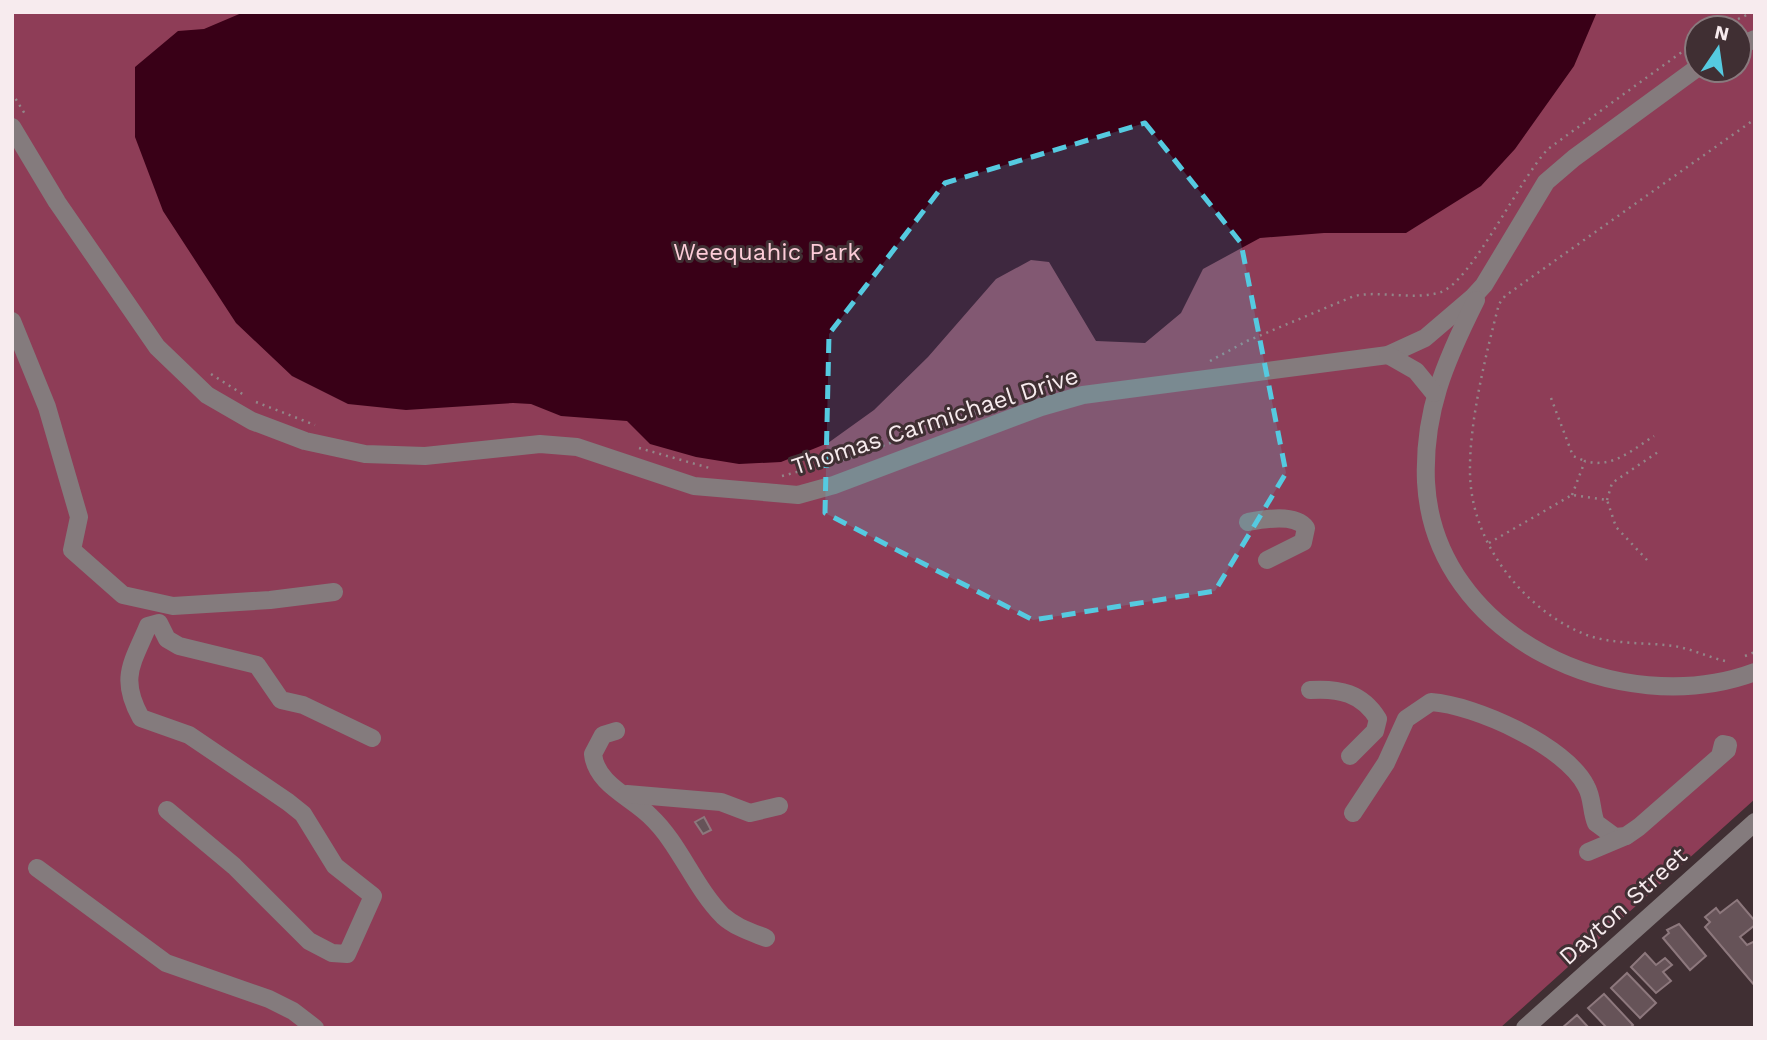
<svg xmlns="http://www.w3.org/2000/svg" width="1767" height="1040" font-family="'Work Sans',sans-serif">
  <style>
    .green { fill: #8e3d57; fill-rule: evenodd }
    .water { fill: #390017 }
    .building { fill: #665358; stroke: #8d787d; stroke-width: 2 }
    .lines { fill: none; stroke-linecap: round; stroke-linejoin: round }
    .path { stroke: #938588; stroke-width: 2.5; stroke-dasharray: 2 5; stroke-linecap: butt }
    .minor { stroke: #847b7d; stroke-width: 18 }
    .marked { fill: #55cae0; fill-opacity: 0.2; stroke: #55cae0; stroke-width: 5; stroke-dasharray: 14 9; stroke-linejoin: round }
    .labels { text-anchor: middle; stroke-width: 6; stroke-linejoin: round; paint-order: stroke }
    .park-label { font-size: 24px; fill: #fdccd8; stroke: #402f33 }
    .street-label { font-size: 24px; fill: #f7ebee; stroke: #402f33 }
  </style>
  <rect width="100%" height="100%" fill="#402f33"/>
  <path class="green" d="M12 12H1755V799L1500 1028H12ZM1697 28H1739V70H1697Z"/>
  <polygon class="water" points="244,12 1597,12 1574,66 1515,149 1481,186 1406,233 1324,233 1260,238 1203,269 1181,313 1145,343 1096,341 1049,262 1031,260 996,279 928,357 874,410 828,443 781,462 739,464 696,457 650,444 627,421 561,416 531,404 513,403 406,410 348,404 292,376 236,323 163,211 135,137 135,67 178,31 204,29"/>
  <g class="building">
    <polygon points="704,817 711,830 703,834 695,822"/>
    <polygon points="1737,900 1755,921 1755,925 1740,937 1747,945 1755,941 1755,986 1705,927 1710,922 1705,917 1716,908 1720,913"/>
    <polygon points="1679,924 1706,956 1690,970 1663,938 1669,933 1667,930"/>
    <polygon points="1645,953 1656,965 1665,958 1672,965 1663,972 1671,981 1656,993 1631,967"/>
    <polygon points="1627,973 1656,1003 1640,1018 1611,988"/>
    <polygon points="1604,994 1633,1025 1630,1028 1607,1028 1588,1008"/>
    <polygon points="1577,1015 1589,1028 1562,1028"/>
  </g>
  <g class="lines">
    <g class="path">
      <polyline points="1719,28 1753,12"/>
      <polyline points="12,93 25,114"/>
      <path d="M1210 361 1247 341 1354 296C1382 290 1413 301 1441 292 1472 281 1520 178 1548 149L1697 41"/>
      <polyline points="211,374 244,395"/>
      <polyline points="1551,398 1573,456 1585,461"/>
      <polyline points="256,402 315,425"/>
      <polyline points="639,448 713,469"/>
      <polyline points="782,476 849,458 998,404"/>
      <path d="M1572 495 1585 461C1612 469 1632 450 1654 436"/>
      <polyline points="1607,500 1612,483 1661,450"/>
      <polyline points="1489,543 1572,495 1607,500 1616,527 1648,561"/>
      <polyline points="1745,656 1755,652"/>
      <path d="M1725 661C1708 657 1692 649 1674 646 1645 642 1612 645 1584 634 1522 608 1471 542 1470 473 1469 422 1486 354 1499 304L1505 296 1755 119"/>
    </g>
    <g class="minor">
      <polyline points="1739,46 1755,39"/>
      <polyline points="12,127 57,202 157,347 207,395 252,421 305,441 365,454 425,456 540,444 577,447 694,486 798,495 834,485 1041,407 1083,395 1388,355 1425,338 1473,297 1484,285 1546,182 1574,158 1697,68"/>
      <path d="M1476 300C1445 362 1423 412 1426 482 1434 637 1621 722 1755 672"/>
      <polyline points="12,321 47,407 79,517 72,550 123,595 173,606 270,600 334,592"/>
      <polyline points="1388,355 1416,371 1434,393"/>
      <path d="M1248 522C1264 519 1295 513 1306 528L1303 542 1267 560"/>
      <path d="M1310 690C1339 688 1362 693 1378 719L1375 731 1350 756"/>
      <path d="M616 731 603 735 593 754C596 784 631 797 650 816 680 844 694 887 723 916 735 927 751 932 766 938"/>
      <polyline points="627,794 721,802 750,813 779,806"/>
      <path d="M167 810 234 866 309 941 332 953 347 954 373 896 335 866 303 814 288 802 189 735 141 718C119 678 132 664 148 626L159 623 167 639 179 646 257 665 281 700 303 705 372 738"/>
      <path d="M1353 813 1386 763 1406 719 1431 702C1475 705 1566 746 1586 786 1593 798 1591 811 1596 823L1615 837 1626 836 1639 827 1727 750 1728 745 1723 744 1720 756"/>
      <polyline points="1588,852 1626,836"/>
      <polyline points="37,868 166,963 269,999 293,1011 315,1028"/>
      <polyline points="1525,1028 1755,822"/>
    </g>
  </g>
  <path class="marked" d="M1145 123 1241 243 1286 473 1215 591 1033 620 825 513 829 334 945 183Z"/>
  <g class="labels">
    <g class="park-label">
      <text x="767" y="260">Weequahic Park</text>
    </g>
    <g class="street-label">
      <text transform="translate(935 421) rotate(-18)" y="8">Thomas Carmichael Drive</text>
      <text transform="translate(1623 906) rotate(-42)" y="8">Dayton Street</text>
    </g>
  </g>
  <rect width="1767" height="1040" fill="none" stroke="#f7ebee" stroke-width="28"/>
  <g transform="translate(1718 49) rotate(13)"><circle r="33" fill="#402f33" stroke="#897a7e" stroke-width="2"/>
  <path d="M0-5L12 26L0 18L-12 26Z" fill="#55cae0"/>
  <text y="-10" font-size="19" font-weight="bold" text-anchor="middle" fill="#f7ebee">N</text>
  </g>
</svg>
